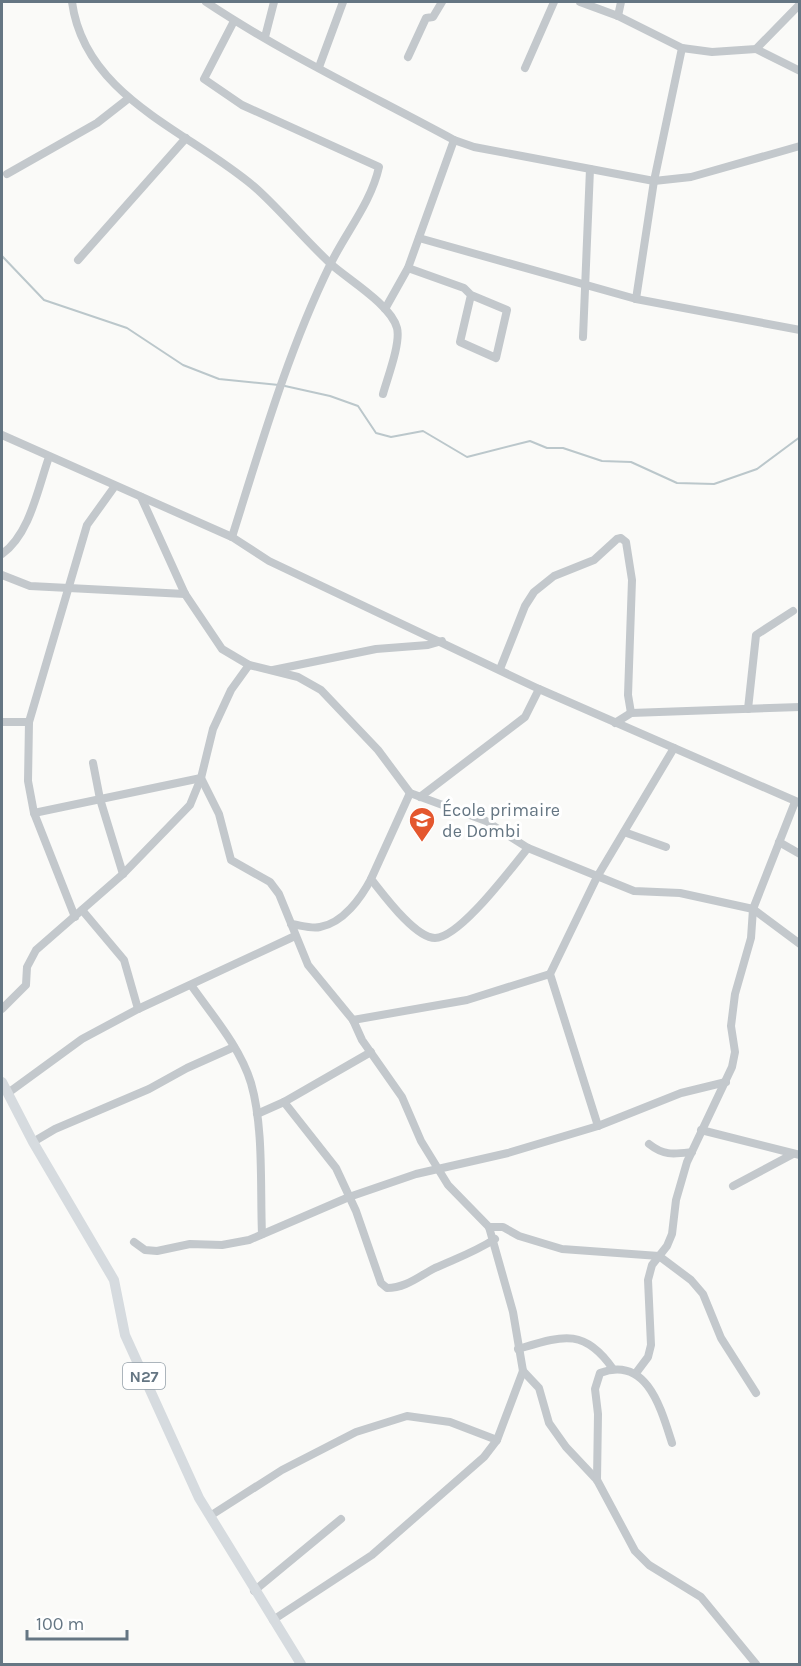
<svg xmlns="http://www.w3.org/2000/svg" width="801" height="1666" font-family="Karla,sans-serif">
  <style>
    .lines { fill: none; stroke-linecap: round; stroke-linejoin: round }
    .stream { stroke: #bbc7cb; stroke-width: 2 }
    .minor { stroke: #c3c8cc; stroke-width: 8 }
    .major { stroke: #d6dbdf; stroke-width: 10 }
    .labels { text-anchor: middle; stroke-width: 6; stroke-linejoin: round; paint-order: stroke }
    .shield { fill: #fff; stroke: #939fa8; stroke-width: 1.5 }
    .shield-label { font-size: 16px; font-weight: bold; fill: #657683 }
    .poi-label { font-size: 18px; fill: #657683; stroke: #fff; text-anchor: start }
  </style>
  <rect width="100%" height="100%" fill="#fafaf8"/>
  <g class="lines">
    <g class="stream">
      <polyline points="2,256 44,300 127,328 183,365 219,379 279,385"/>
      <polyline points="285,386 330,396 358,406 376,433 391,437 423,431 467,457 530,441 547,448 563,448 602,461 631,462 677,483 714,484 757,469 800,437"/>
    </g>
    <g class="minor">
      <path d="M72 2C85 99 193 132 258 190 284 214 306 241 332 265 349 280 391 305 397 328 401 343 387 379 383 394"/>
      <path d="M206 2C284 54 371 95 454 140L474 147 654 181 691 177 800 146"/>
      <polyline points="580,2 618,16 682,48 712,52 756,49 800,4"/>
      <polyline points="618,16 621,2"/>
      <polyline points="265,37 274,2"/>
      <polyline points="756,49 800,71"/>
      <polyline points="408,57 426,18 433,17 442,2"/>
      <polyline points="319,67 343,2"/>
      <polyline points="525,68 554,2"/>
      <polyline points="7,174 97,123 129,98"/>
      <polyline points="419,238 636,299 800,330"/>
      <polyline points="78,260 186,138"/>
      <polyline points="408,268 464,288 471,295 460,342 496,358 507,310 471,295"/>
      <polyline points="636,299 654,181 682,48"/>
      <polyline points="385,309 408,268 454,140"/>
      <polyline points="583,337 590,169"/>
      <polyline points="2,435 232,537 269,561 539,689 800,803"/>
      <polyline points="141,497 185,594 222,649 249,665 298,677 321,690 378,750 410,793 486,821 528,848 634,891 680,893 753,909 800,944"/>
      <path d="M232 537C261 445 288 351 330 265 346 232 371 203 379 167L242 105 204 79 234 21"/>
      <path d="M2 554C30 534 38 488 49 457"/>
      <polyline points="2,575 30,586 185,594"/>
      <polyline points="500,669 525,606 534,592 554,576 594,560 617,539 621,538 626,542 632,580 628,695 631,713"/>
      <polyline points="273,670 376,649 428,645 442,641"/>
      <polyline points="748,709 756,635 793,611"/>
      <polyline points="2,722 29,722"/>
      <polyline points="615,723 631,713 800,707"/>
      <polyline points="93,763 100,799 123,874"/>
      <path d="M410 793 371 879C383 894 415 938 435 938 460 938 512 867 528 848"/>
      <polyline points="420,797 525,717 539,689"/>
      <polyline points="34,813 201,778 219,814 231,860 270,882 279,894 308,965 353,1020 362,1040 402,1097 421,1141 448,1185 489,1227 513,1312 523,1371 539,1388 549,1423 566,1447 597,1480 635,1551 649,1565 701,1597 756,1664"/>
      <polyline points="624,832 666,847"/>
      <polyline points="779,842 800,854"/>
      <polyline points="82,910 124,960 138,1009"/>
      <polyline points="75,917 34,813 28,781 29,722 87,525 115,486"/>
      <path d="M291 924C300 925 311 929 320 927 343 923 361 898 371 879"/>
      <path d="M191 985C212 1015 240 1047 251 1083 264 1128 260 1187 262 1234"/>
      <polyline points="2,1009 26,985 27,967 36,950 123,874 190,805 201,778 213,729 231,690 249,665"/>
      <polyline points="353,1020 467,1000 550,974"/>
      <polyline points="8,1093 82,1039 138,1009 295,936"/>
      <path d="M284 1102 336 1168 356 1211 381 1283 387 1288C406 1288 419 1276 435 1268 457 1258 473 1253 495 1239"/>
      <polyline points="257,1114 284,1102 371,1052"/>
      <polyline points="598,1126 550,974 597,877 674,748"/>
      <polyline points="701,1130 800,1155"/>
      <polyline points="33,1142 55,1129 149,1089 187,1068 234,1047"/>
      <path d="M649 1144C664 1156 674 1154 692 1152"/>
      <polyline points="733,1186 793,1154"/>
      <polyline points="489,1227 503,1227 519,1236 562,1249 659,1256 691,1280 703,1294 721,1338 756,1393"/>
      <polyline points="134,1242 145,1250 157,1251 190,1244 222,1245 249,1240 349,1197 416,1174 508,1153 598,1126 681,1093 726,1082"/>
      <path d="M518 1349C562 1336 584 1327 613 1369"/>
      <polyline points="636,1373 648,1357 651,1345 648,1280 652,1265 667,1246 672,1234 676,1200 687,1162 732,1067 735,1052 731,1026 735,994 751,938 753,909 795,802"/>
      <path d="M597 1480 598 1414 595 1389 600 1373C647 1355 661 1409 672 1443"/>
      <polyline points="210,1516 282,1470 356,1432 407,1416 450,1422 497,1440"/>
      <polyline points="254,1591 341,1519"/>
      <polyline points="273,1620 372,1555 484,1457 497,1440 523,1371"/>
    </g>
    <polyline class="major" points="2,1082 33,1142 114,1280 125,1335 199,1498 301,1664"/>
  </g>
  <defs>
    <g id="school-pin" transform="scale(1.35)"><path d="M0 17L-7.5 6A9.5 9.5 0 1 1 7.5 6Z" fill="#e4572e" stroke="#fff"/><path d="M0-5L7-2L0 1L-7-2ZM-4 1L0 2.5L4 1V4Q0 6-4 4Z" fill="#fff"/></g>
  </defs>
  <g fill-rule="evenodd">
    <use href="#school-pin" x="422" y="820"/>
  </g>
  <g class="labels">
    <rect class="shield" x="123" y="1363" width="42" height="26" rx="4.5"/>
    <g class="shield-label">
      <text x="144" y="1382">N27</text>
    </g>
    <g class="poi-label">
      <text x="442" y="816">École primaire<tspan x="442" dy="21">de Dombi</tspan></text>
    </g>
  </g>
  <rect width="801" height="1666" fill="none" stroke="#657683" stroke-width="6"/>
  <path d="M27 1630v9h100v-9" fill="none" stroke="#657683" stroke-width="3"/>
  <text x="36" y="1630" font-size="18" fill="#657683" stroke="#ffffff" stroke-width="4.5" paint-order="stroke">100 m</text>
</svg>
